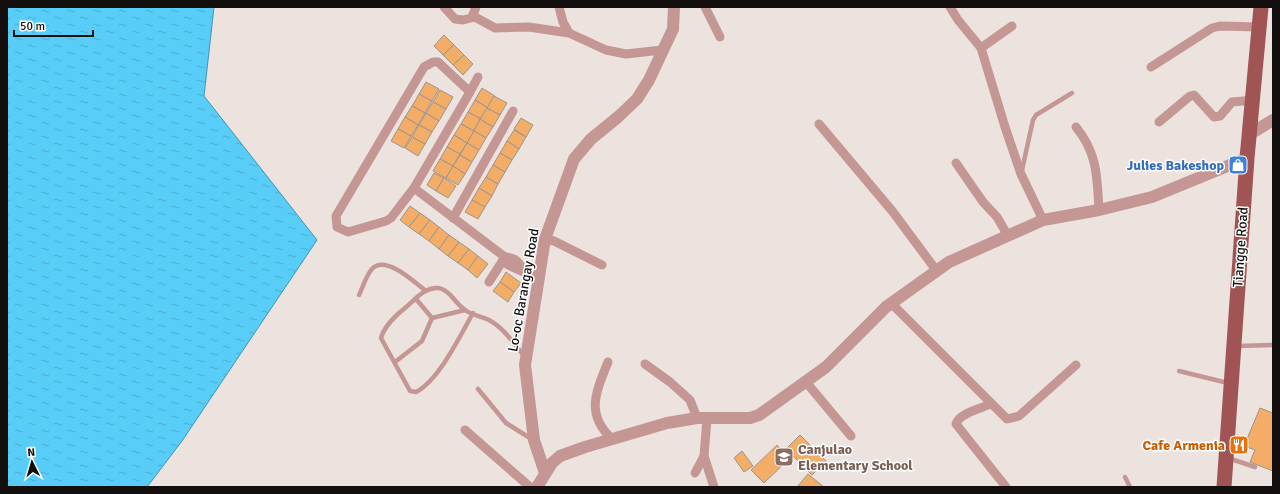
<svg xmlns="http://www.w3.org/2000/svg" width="1280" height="494" font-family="Signika,sans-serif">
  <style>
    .water { fill: url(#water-ripples); stroke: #4394b1 }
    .building { fill: #f3ad67; stroke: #9c958e }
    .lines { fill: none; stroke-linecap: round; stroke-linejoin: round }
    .service { stroke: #c49795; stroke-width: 4.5 }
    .minor { stroke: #c49795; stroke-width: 9 }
    .tertiary { stroke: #c49795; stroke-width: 12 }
    .primary { stroke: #a15454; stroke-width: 15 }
    .labels { text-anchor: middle; stroke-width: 3; stroke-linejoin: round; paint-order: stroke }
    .shop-label { font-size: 14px; font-weight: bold; fill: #366cbe; stroke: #fff; text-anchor: end }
    .street-label { font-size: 14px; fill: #130f0e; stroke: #fff }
    .food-label { font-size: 14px; font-weight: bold; fill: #c56008; stroke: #fff; text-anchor: end }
    .education-label { font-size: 14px; font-weight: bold; fill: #785e54; stroke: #fff; text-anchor: start }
  </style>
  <defs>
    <pattern id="water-ripples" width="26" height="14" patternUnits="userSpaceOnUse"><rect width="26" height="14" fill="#58cdf7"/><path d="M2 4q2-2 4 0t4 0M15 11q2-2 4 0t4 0" fill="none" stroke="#4cafd3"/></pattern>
  </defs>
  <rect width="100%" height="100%" fill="#ece2de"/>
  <polygon class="water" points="7,7 214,7 204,96 317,240 182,441 147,487 7,487"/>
  <g class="building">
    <polygon points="444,35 454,45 443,55 434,46"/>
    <polygon points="454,45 464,55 453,65 443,55"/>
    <polygon points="464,55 473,64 463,75 453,65"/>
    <polygon points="426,82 439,89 432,101 419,94"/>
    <polygon points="482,88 495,96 488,108 475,100"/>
    <polygon points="440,90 453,97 446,109 433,102"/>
    <polygon points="419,94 432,101 425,113 412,106"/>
    <polygon points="494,96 507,103 500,115 487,108"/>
    <polygon points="475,100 488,108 481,119 468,112"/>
    <polygon points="433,102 446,109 439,121 426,113"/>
    <polygon points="412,106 425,113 418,125 405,117"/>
    <polygon points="487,108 500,115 493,127 480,119"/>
    <polygon points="468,112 481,119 474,131 461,124"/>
    <polygon points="426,113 439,121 432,132 419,125"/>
    <polygon points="405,117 418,125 411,136 398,129"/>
    <polygon points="521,118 533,125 526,137 514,129"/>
    <polygon points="480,119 493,127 486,138 474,131"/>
    <polygon points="461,124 474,131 467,143 454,135"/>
    <polygon points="419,125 432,132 425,144 412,137"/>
    <polygon points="398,129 411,136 404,148 391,141"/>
    <polygon points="514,130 526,137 519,149 507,141"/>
    <polygon points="474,131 486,138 479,150 467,143"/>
    <polygon points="454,135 467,143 460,154 447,147"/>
    <polygon points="412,137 425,144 418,156 405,148"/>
    <polygon points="507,141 519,149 512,160 500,153"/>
    <polygon points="467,143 479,150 472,162 460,155"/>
    <polygon points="447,147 460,154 453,166 440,159"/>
    <polygon points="500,153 512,160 505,172 493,165"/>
    <polygon points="460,155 472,162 465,174 453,166"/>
    <polygon points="440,159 453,166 446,178 433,171"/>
    <polygon points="493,165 505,172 498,184 486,177"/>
    <polygon points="453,166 465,174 458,185 446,178"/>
    <polygon points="434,173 444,178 436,191 427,185"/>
    <polygon points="486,177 498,184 492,196 479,188"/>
    <polygon points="444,178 456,186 448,198 436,191"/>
    <polygon points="479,188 492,196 485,207 472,200"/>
    <polygon points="472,200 485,207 478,219 465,212"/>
    <polygon points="410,206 420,213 409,227 400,220"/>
    <polygon points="420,213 430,220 419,234 409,227"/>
    <polygon points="430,220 439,227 429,241 419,234"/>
    <polygon points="439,227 449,235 439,249 429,241"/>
    <polygon points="449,235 459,242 448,256 439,249"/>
    <polygon points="459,242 469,249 458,263 448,256"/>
    <polygon points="469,249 478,256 468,270 458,263"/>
    <polygon points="478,256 488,264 477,278 468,270"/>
    <polygon points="506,272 521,283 514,292 500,282"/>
    <polygon points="500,282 514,292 508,302 493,291"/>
    <polygon points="1260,408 1273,413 1273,471 1250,462 1255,450 1244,446"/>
    <polygon points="800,435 826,461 812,475 786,449"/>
    <polygon points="777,445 790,458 764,483 751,470"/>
    <polygon points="742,451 753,466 744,472 734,458"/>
    <polygon points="808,474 824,487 797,487"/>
  </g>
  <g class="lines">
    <g class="service">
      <polyline points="1022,170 1033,120 1036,115 1072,93"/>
      <path d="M359 295C363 287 367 272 374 267 388 257 414 282 425 290"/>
      <path d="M473 313C460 336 439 380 416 392L410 391 381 338C384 327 396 315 405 308 415 300 424 287 438 288 449 289 456 304 464 309 470 315 481 316 489 320 504 328 514 344 525 357"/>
      <polyline points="432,318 465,310"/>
      <polyline points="1237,346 1273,345"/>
      <polyline points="395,362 422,341 432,318 416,299"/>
      <polyline points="1179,371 1228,383"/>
      <polyline points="478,389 506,423 533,440"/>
      <polyline points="1228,458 1255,467"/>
      <polyline points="1125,477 1130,487"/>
    </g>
    <g class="minor">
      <polyline points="444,7 455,19 463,20 475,17 495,28 529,27 569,33"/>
      <polyline points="559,7 563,22 569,33 606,50 626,54 662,50"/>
      <polyline points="705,7 720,37"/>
      <polyline points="950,7 958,20 981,48 1005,127 1021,174 1043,220"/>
      <polyline points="472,17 476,7"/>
      <polyline points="981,48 1012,26"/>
      <polyline points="1151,67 1212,28 1220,26 1259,27"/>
      <polyline points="470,92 438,62 433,62 424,67 336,216 337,227 348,232 386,221 391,218 414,188 470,92 478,77"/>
      <polyline points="1159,122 1190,96 1194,95 1214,117 1220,116 1232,102 1254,100"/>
      <polyline points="819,124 893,212 936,270"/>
      <path d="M1076 127C1098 154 1097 178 1099 210"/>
      <polyline points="956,163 983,202 997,217 1008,236"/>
      <polyline points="414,188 505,257 508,265 539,279"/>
      <polyline points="453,218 513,111"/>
      <polyline points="545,239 554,241 602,265"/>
      <path d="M505 257C515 257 519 262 524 271"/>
      <polyline points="489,282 505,257"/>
      <polyline points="891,303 1007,419 1019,416 1076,365"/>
      <path d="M608 362C596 392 585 414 612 439"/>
      <polyline points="645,364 670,382 690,400 697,418"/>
      <polyline points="806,382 851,436"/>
      <path d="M991 404C982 408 959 413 956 424L1006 487"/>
      <polyline points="465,430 530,487"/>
      <polyline points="704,456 714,487"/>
      <polyline points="695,473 704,456 707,419"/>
    </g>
    <g class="tertiary">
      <polyline points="1250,134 1273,120"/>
      <polyline points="545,473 534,440 525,365 545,239 574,159 591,139 618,117 637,99 649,80 673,29 674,7"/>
      <polyline points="537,487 552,463 560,456 585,447 667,423 697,418 750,418 759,415 826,367 886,307 949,262 1043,220 1099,210 1152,197 1247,158"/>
    </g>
    <polyline class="primary" points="1224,487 1247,158 1261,7"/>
  </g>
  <defs>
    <g id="shop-square" transform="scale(1)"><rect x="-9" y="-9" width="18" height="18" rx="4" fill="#3f7fe0" stroke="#fff"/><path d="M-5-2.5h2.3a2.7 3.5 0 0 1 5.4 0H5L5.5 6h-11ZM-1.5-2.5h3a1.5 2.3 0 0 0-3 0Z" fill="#fff"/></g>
    <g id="restaurant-square" transform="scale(1)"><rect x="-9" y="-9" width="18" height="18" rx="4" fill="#e8710a" stroke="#fff"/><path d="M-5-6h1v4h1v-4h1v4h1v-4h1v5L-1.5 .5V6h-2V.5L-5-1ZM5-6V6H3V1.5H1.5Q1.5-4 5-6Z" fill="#fff"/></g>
    <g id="school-square" transform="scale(1)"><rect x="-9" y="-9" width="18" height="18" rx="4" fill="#8d6e63" stroke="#fff"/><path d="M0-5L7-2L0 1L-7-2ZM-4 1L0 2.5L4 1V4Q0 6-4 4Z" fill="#fff"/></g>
  </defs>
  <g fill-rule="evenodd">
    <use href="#shop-square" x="1238" y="165"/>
    <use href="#restaurant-square" x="1239" y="445"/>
    <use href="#school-square" x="784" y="457"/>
  </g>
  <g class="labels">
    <g class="shop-label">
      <text x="1224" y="170">Julies Bakeshop</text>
    </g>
    <g class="street-label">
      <text transform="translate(1240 247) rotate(-86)" y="5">Tiangge Road</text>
      <text transform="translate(523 290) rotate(-80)" y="5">Lo-oc Barangay Road</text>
    </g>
    <g class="food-label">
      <text x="1225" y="450">Cafe Armenia</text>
    </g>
    <g class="education-label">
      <text x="798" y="454">Canjulao<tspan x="798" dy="16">Elementary School</tspan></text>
    </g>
  </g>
  <rect width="1280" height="494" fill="none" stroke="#130f0e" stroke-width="16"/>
  <g transform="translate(32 462) rotate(355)" stroke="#ffffff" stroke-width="3" paint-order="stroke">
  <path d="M0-3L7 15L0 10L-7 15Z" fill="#130f0e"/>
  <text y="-6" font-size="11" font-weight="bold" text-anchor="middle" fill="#130f0e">N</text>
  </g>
  <path d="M14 30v6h79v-6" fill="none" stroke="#130f0e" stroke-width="2"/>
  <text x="20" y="30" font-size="12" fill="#130f0e" stroke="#ffffff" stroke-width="3" paint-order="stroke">50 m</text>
</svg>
